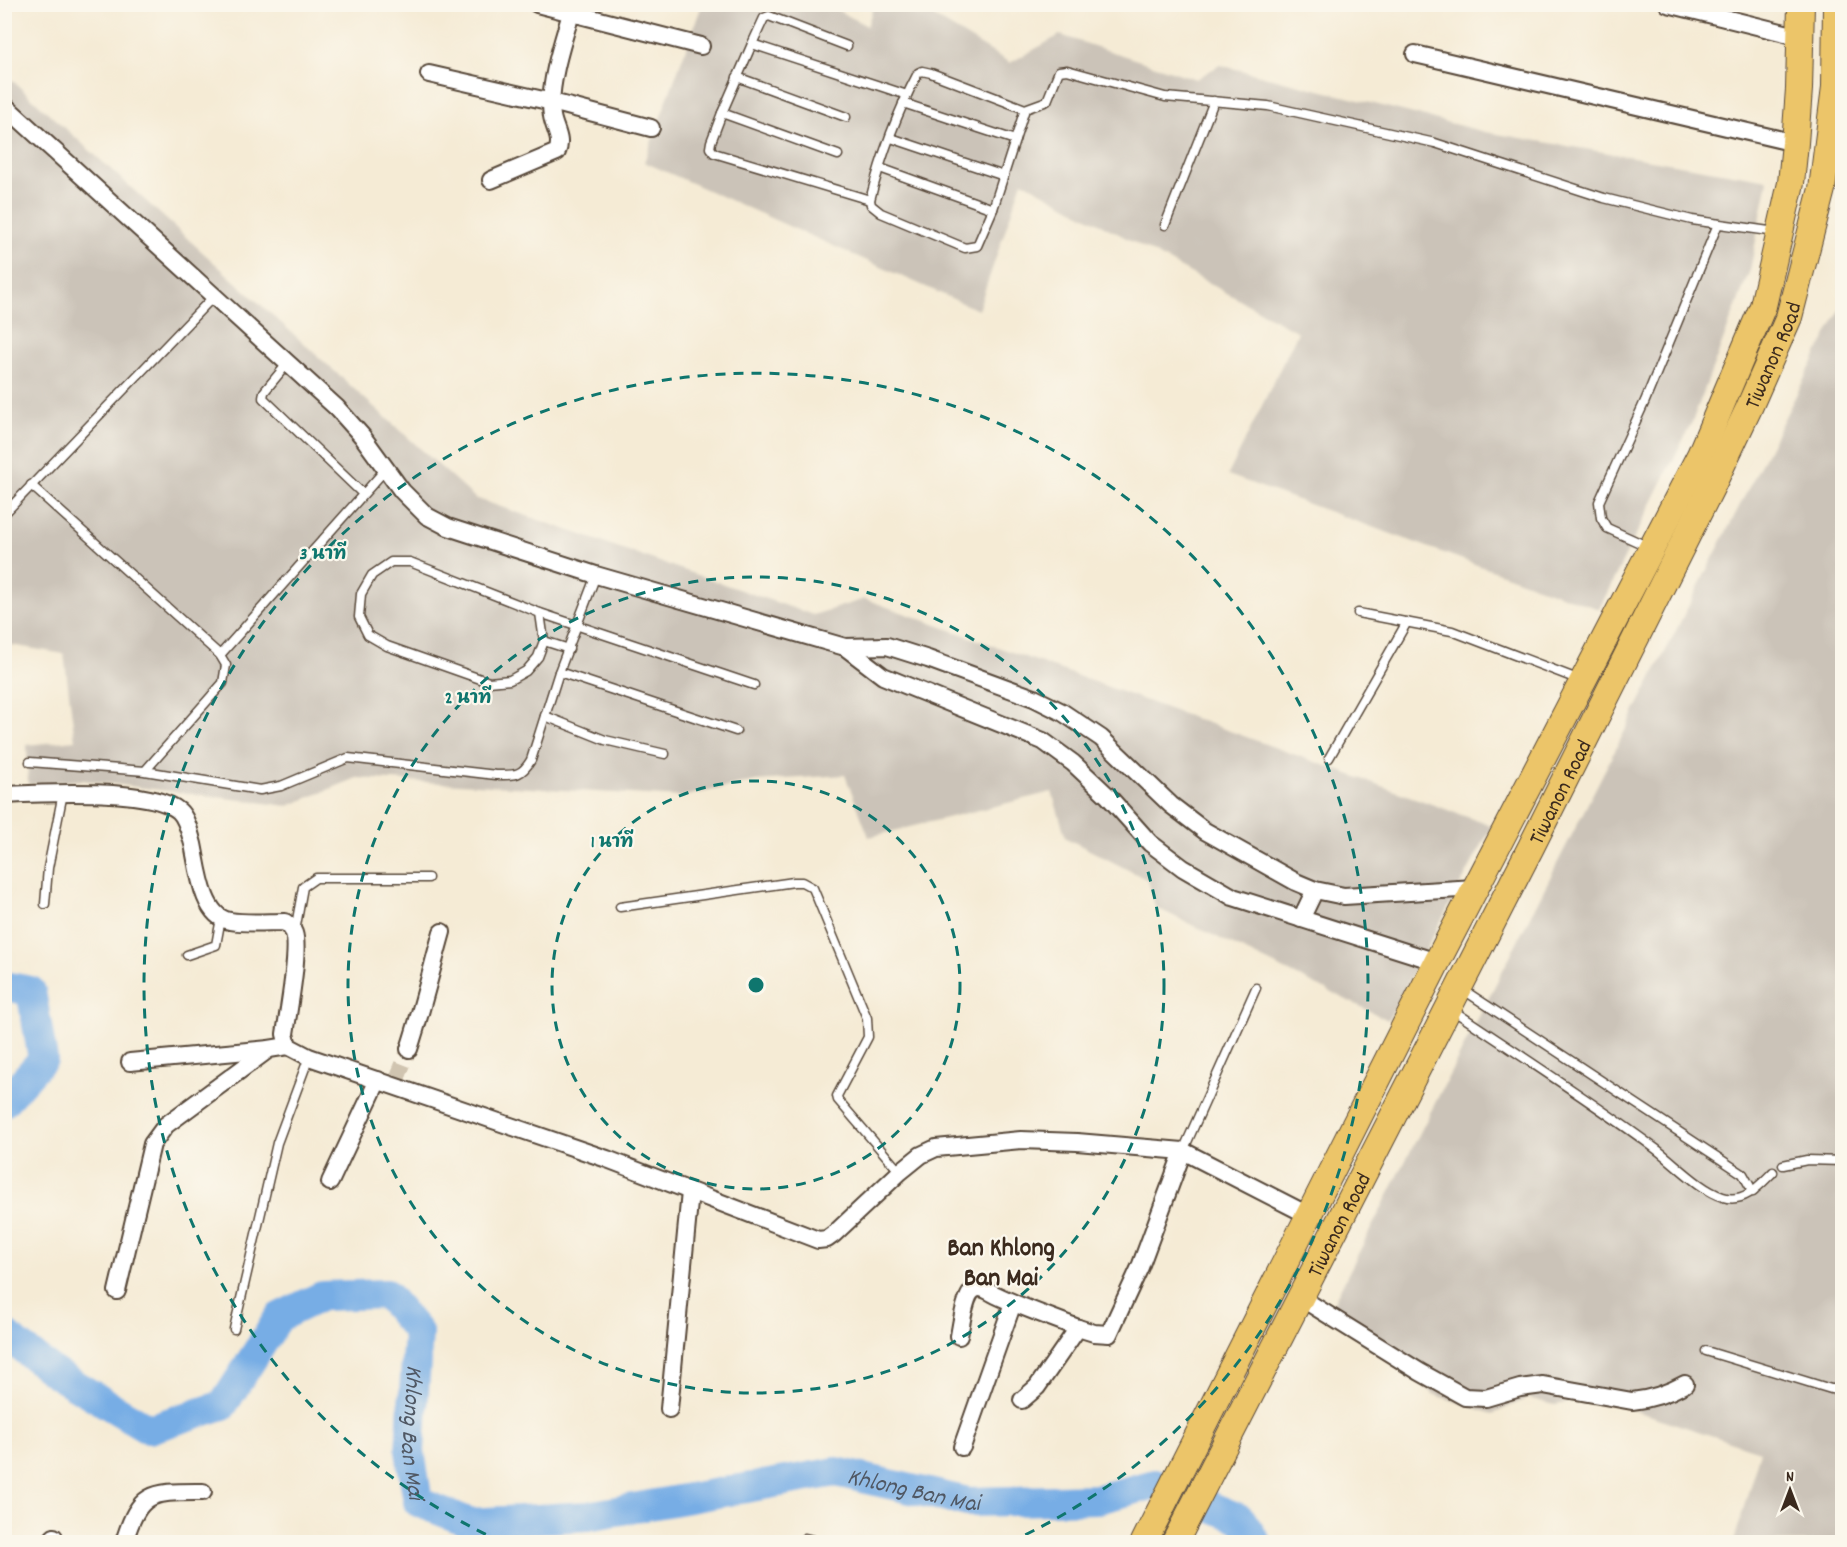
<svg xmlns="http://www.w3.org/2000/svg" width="1847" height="1547" font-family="Dekko,'Playpen Sans Thai',sans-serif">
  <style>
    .industrial { fill: #cbc3b8 }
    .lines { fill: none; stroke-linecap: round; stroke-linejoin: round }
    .river { stroke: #77ade5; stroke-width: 30 }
    .minor-tunnel { stroke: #d0c4b0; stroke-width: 16; stroke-dasharray: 16 8; stroke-linecap: butt }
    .service-casing { stroke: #574739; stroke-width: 11 }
    .minor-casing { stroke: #574739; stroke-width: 20 }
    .primary-casing { stroke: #574739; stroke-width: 28 }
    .service { stroke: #fff; stroke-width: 8 }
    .minor { stroke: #fff; stroke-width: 16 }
    .primary { stroke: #ecc569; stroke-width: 26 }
    .ring { fill: none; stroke: #0f766e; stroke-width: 3; stroke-dasharray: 10 8 }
    .labels { text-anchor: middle; stroke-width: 4.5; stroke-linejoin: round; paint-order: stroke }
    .street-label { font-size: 22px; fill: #3b2a1e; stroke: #fbf7ec }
    .water-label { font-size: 24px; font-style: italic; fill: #505864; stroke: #fbf7ec }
    .quarter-label { font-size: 26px; font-weight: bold; fill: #3b2a1e; stroke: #fbf7ec }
    .centre { fill: #0f766e; stroke: #fbf7ec; stroke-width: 3 }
    .ring-label { font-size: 18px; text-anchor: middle; font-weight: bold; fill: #0f766e; stroke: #fbf7ec; stroke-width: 4.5; stroke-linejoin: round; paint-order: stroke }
  </style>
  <rect width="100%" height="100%" fill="#fbf7ec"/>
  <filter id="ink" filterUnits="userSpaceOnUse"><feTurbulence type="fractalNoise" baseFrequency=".0167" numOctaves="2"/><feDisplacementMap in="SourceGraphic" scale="12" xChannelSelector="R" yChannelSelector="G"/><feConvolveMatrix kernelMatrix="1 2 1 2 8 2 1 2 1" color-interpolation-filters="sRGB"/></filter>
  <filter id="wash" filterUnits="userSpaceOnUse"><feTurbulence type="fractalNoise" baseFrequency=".008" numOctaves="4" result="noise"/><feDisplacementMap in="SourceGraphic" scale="24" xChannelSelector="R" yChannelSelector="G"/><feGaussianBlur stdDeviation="1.35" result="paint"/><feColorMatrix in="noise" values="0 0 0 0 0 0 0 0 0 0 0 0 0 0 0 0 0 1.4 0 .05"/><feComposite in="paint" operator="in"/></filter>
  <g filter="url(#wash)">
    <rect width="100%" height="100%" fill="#f5ebd5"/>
    <g class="industrial">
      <polygon points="913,4 1010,63 1060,35 1196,79 1220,65 1485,132 1768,180 1750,270 1692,422 1599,609 1228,475 1298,332 1022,181 978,310 644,162 702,5 828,5 867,26 874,5"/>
      <polygon points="4,73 475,498 813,615 865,599 1492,826 1388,1020 1155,907 1148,880 1066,838 1052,792 869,837 845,775 756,781 681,797 357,778 288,806 81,780 28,784 27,745 75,740 64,654 5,644"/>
      <polygon points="1842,305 1842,1542 1734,1542 1760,1451 1595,1398 1555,1405 1528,1398 1493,1414 1433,1394 1328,1313"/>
    </g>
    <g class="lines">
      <g class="river">
        <polyline points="4,986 31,991 43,1059 4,1102"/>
        <path id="s1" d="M4 1334 55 1373 149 1429 223 1405 279 1317 322 1296 386 1294 418 1332 410 1451 418 1502 471 1523 588 1516 836 1472 968 1502 1098 1499 1155 1484 1241 1519 1256 1542"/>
      </g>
    </g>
  </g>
  <g filter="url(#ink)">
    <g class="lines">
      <polyline class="minor-tunnel" points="397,1079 409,1049"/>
      <g class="service-casing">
        <g id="service">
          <polyline points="752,44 722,113 711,142 710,148 714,153 870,200"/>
          <polyline points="847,46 769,16 764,18 752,44 907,95"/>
          <polyline points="737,77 846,117"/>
          <polyline points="903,103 1015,140"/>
          <path d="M1025 109 993 209 977 246 965 248 881 213 871 205 870 200C881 157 897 113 918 73L922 71 931 73 1025 109 1047 101 1059 71 1067 70 1165 97 1268 106 1435 143 1604 198 1692 220 1776 232"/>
          <polyline points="722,113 838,155"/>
          <polyline points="891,138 1004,176"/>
          <polyline points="880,168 993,209"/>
          <polyline points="1165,225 1214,101"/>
          <polyline points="287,364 264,392 263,398 363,494"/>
          <polyline points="31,485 220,655 226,665 223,683 145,771"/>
          <polyline points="4,514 213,297"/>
          <polyline points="1649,547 1607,528 1601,518 1599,502 1645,401 1718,224"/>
          <polygon points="391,562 410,562 540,613 544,641 538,657 526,671 510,680 489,682 387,646 368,635 359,617 361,594 372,575"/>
          <polyline points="540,613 754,685"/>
          <polyline points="1358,613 1452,631 1580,680"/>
          <polyline points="544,641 569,649"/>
          <polyline points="220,655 385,470"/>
          <polyline points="559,672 736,731"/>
          <polyline points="545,716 605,740 665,754"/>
          <polyline points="1329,758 1407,622"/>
          <path d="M30 762 145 771 260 790 281 786 348 758 496 775C514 775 521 777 531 760L559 672 596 575"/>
          <polyline points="45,904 48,868 63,793"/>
          <polyline points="620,907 794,882 802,882 813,888 867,1018 868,1037 837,1096 838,1100 900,1172"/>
          <polyline points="295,931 303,887 316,878 428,878"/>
          <polyline points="187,955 216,945 221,918"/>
          <polyline points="1462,989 1743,1174 1753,1192"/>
          <path d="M1451 1009C1519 1055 1590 1100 1656 1149 1675 1163 1700 1190 1723 1197 1744 1204 1760 1185 1773 1172"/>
          <polyline points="1183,1151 1256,988"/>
          <polyline points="1783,1165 1807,1160 1842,1161"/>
          <polyline points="234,1329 277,1143 309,1057"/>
          <polyline points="1706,1351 1831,1389 1842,1389"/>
          <polyline points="805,1538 821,1542"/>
        </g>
      </g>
      <g class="minor-casing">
        <g id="minor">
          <polyline points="537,4 701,46"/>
          <polyline points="1668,4 1801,37"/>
          <polyline points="1415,54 1795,143"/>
          <polyline points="429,74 552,102 651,128"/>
          <polyline points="4,105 337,408 362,436 402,491 427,516 448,527 596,575 845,647 887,646 928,659 1034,698 1062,712 1101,738 1171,805 1205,831 1296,882 1315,890 1344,896 1475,888"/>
          <path d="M491 180 557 152C563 139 554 129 552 116 547 86 565 34 574 4"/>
          <polyline points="845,647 883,676 1043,741 1073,763 1108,796 1150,843 1183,868 1233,897 1437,962"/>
          <path d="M4 795C42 793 152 787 179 811 187 818 190 834 193 844 198 867 202 917 230 921 247 924 267 922 285 922 289 925 292 928 294 933 300 950 288 1013 285 1034L288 1046 309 1057 607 1159 818 1240 827 1239 834 1234 900 1172 921 1155 936 1148 1021 1140 1077 1142 1183 1151 1308 1215"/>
          <polyline points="1301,919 1315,890"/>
          <path d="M409 1049C422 1010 431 971 442 932"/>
          <polyline points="130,1062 269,1049"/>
          <polyline points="330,1182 378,1080"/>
          <polyline points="117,1291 152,1144 166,1125 269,1049 288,1046"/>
          <path d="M1301 1298 1420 1372 1465 1397 1486 1398 1520 1388 1543 1385 1632 1401C1652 1399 1667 1394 1685 1384"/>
          <path d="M959 1336C961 1326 965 1293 975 1289 981 1286 990 1292 996 1295 1023 1308 1051 1317 1078 1328"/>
          <polyline points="1022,1400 1037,1387 1078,1328 1094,1333 1109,1334 1140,1267 1183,1151"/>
          <polyline points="669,1409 690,1192"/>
          <polyline points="962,1447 1013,1303"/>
          <polyline points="50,1542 54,1537"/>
          <path d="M124 1542C140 1490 152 1492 203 1492"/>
        </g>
      </g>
      <g class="primary-casing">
        <g id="primary">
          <polyline points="1144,1542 1437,962 1700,455 1763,306 1780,232 1791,183 1795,143 1799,89 1801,4"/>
          <path id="s2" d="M1175 1542 1531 847 1712 486 1748 410 1789 317 1822 189 1835 87 1836 4"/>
        </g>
      </g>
      <use href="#service" class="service"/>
      <use href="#minor" class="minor"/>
      <use href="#primary" class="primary"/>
    </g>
  </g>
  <g class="ring">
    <circle cx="756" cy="985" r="204"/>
    <circle cx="756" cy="985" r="408"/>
    <path d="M502 1542A612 612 0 1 1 1010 1542"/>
  </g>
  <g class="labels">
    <g class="street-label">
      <text dy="8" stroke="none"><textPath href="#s2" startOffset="1329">Tiwanon Road</textPath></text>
      <text dy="8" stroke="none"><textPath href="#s2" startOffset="843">Tiwanon Road</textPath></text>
      <text dy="8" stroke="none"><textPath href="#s2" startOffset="357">Tiwanon Road</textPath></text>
    </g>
    <g class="water-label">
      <text dy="8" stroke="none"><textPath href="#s1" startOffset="618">Khlong Ban Mai</textPath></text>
      <text dy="8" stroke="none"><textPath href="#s1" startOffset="1194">Khlong Ban Mai</textPath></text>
    </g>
    <g class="quarter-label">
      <text x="1001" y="1255">Ban Khlong<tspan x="1001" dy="30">Ban Mai</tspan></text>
    </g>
  </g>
  <circle cx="756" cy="985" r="9" class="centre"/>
  <g class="ring-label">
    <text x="323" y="559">3 นาที</text>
    <text x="468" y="703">2 นาที</text>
    <text x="612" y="847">1 นาที</text>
  </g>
  <rect width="1847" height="1547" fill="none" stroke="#fbf7ec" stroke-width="24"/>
  <g transform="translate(1790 1490)" stroke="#fbf7ec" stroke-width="4.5" paint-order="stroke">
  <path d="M0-4.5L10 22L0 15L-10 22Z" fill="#3b2a1e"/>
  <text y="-9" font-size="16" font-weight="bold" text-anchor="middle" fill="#3b2a1e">N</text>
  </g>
</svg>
